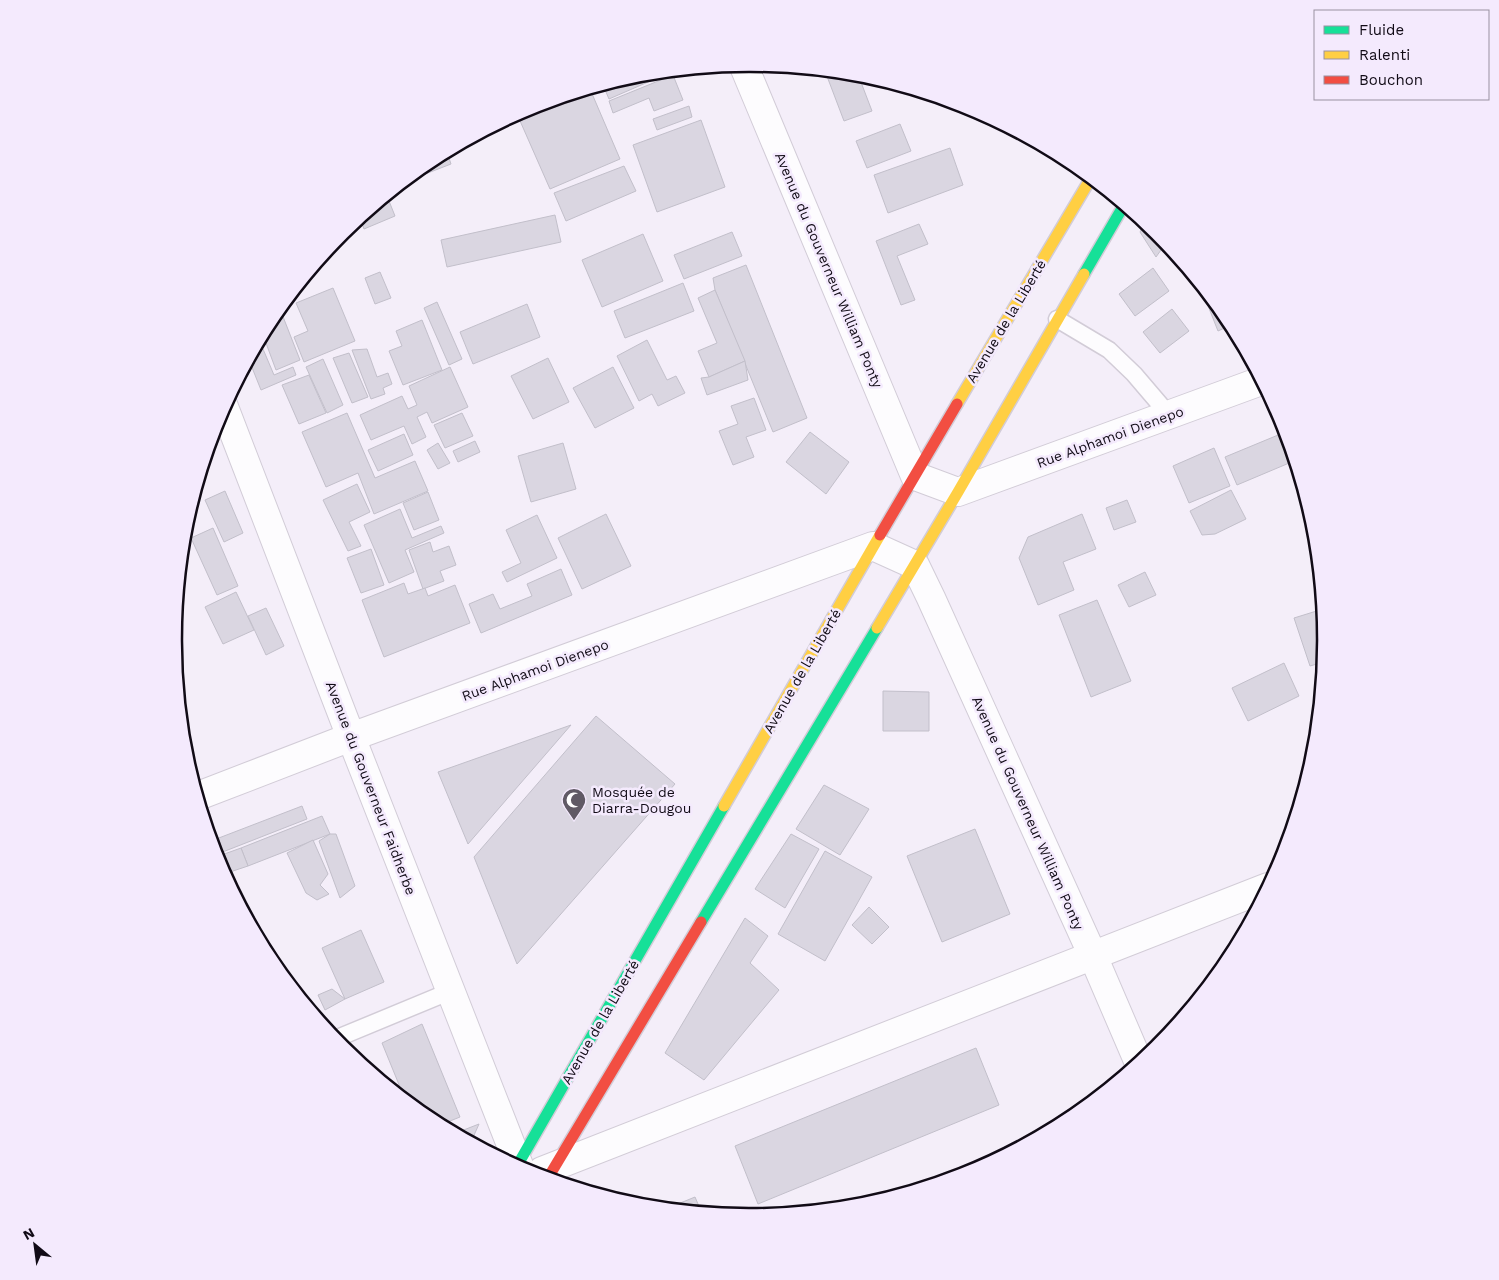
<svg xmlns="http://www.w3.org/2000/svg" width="1499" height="1280" font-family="'Work Sans',sans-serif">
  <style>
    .building { fill: #dad6e1; stroke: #c2bfca }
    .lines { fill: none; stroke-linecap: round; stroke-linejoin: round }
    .lane-casing { stroke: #d2ccd7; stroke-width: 19 }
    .street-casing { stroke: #d2ccd7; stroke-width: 30 }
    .fast-casing { stroke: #d2ccd7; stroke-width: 14 }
    .slow-casing { stroke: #d2ccd7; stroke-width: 14 }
    .jam-casing { stroke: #d2ccd7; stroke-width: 14 }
    .lane { stroke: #fdfcfe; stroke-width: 16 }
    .street { stroke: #fdfcfe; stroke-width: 28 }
    .fast { stroke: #16e098; stroke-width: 11 }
    .slow { stroke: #ffcf43; stroke-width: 11 }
    .jam { stroke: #f24e42; stroke-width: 11 }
    .labels { text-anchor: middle; stroke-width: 5; stroke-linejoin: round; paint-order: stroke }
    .street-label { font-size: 14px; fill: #110b16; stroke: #f4eafd }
    .poi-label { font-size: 14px; fill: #110b16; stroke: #f4eafd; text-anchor: start }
    .rim { fill: none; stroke: #110b16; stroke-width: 2.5 }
  </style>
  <rect width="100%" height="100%" fill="#f4eef9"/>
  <g class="building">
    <polygon points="825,71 864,75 859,77 872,111 844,121"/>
    <polygon points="671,72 609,99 603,85 637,75"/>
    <polygon points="673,75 683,100 654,111 649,98 613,113 609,101"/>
    <polygon points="590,89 620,159 550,189 517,114 529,108"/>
    <polygon points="689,106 692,117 657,130 653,119"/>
    <polygon points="701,120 725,187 657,212 633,145"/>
    <polygon points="900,124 911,151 867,168 856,141"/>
    <polygon points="950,148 963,185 888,213 874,175"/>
    <polygon points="447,152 451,164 402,183 430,161"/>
    <polygon points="624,166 636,191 566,221 554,193"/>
    <polygon points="387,196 395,216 364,229 360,218"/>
    <polygon points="555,215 561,242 447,267 441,240"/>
    <polygon points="1145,223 1157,233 1166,243 1156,257 1140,232"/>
    <polygon points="919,224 928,244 897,256 915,300 901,305 876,241"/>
    <polygon points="732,232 742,256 684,279 674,255"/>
    <polygon points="643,234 663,281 602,307 582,260"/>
    <polygon points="746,265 807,418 773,432 715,290 713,278"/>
    <polygon points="1153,268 1169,291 1135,316 1119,294"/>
    <polygon points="380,272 391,298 375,304 365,278"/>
    <polygon points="683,283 694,311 625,338 614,311"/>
    <polygon points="1199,283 1229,320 1231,325 1218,331"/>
    <polygon points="333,288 355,341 304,362 294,337 308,331 296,303"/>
    <polygon points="715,290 745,361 709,377 698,351 717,343 698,298"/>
    <polygon points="437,302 462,359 449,365 424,308"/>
    <polygon points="527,304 540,337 473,364 460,332"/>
    <polygon points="280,309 300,360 276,370 263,335 271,320"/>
    <polygon points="1172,309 1189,331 1160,353 1143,332"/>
    <polygon points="422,320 442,370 403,385 389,351 402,346 396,331"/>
    <polygon points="647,340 667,380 676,376 685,393 658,406 652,394 639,401 617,356"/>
    <polygon points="263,349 274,375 293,367 296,375 261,390 249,360 252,354"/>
    <polygon points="367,349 377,377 388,373 392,384 383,388 385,394 371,399 352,350"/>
    <polygon points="349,353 368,397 352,403 333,358"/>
    <polygon points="548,358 569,402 533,419 511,376"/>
    <polygon points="323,359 343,405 327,413 306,367"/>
    <polygon points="745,361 748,380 707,395 701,378 709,377"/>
    <polygon points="450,367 468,407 432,423 427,412 417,417 426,437 412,444 404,426 371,440 360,415 402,396 408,409 417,405 409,386"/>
    <polygon points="613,367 634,408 595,428 573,388"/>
    <polygon points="309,375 326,413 299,424 282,385"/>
    <polygon points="754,398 766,430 746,437 754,457 733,465 719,431 738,424 731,406"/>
    <polygon points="347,413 375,478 415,461 428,491 374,514 358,473 326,487 302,432"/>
    <polygon points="462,413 473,436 445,448 434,425"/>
    <polygon points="810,432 849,462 826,494 786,462"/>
    <polygon points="1283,433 1294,461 1237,485 1225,457"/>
    <polygon points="404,434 413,455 378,471 368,450"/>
    <polygon points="475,441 480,452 458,462 453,451"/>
    <polygon points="438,443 450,463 438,469 427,450"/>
    <polygon points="563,443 576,489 531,502 518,456"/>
    <polygon points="1214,448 1230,486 1189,503 1173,466"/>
    <polygon points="357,484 370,512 349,522 361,546 348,551 323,500"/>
    <polygon points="1231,490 1246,519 1215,534 1202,535 1190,511"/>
    <polygon points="225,491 243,533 224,542 205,500"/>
    <polygon points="428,492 439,520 414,530 403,503"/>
    <polygon points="1127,500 1136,522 1114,530 1106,508"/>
    <polygon points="400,509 412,538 441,526 444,533 405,550 414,572 389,583 364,525"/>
    <polygon points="606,514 631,566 582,589 558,538"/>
    <polygon points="1082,514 1096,549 1063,562 1074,590 1038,605 1019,558 1028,537"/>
    <polygon points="537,515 557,558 507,582 502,572 521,563 506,530"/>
    <polygon points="213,528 238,586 217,595 191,538"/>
    <polygon points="430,542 433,552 449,546 456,565 440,571 444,581 423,589 409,550"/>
    <polygon points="371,549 384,585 361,593 347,558"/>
    <polygon points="561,569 572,595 481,633 469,604 493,594 500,609 532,596 527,584"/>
    <polygon points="1145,572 1156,595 1129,607 1118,585"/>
    <polygon points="404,583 408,594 425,588 428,596 455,585 470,623 384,657 362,600"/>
    <polygon points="236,592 254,630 223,644 205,607"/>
    <polygon points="1097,600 1131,681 1091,697 1059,615"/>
    <polygon points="266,608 284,646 266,655 248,616"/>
    <polygon points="1323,609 1326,640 1324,662 1310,666 1294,618"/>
    <polygon points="1284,663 1299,696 1248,721 1232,688"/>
    <polygon points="883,691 929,692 929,731 883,731"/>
    <polygon points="596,716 675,784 517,964 474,857"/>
    <polygon points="571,725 468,844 438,772"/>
    <polygon points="824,785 869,809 840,855 796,829"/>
    <polygon points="302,806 307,819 215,855 211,841"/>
    <polygon points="322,816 330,834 248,866 241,848"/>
    <polygon points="975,829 1010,914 942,942 907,856"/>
    <polygon points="330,834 336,834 355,886 340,898 319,841"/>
    <polygon points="791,834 819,849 785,908 755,889"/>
    <polygon points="313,840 328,874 320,885 329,894 317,900 306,893 287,853"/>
    <polygon points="241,848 248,866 224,874 216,857"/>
    <polygon points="825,851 872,877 825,961 778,934"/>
    <polygon points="232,875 243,906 242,907 226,877"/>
    <polygon points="869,907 889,927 872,944 852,925"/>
    <polygon points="745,918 768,936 750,963 779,990 704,1080 665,1053"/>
    <polygon points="361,930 384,982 345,999 322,948"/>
    <polygon points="332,989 345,999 325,1010 318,995"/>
    <polygon points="422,1024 460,1117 440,1125 429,1119 398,1094 402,1092 382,1043"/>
    <polygon points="976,1048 999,1105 758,1204 735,1146"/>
    <polygon points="479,1124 471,1142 456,1133"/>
    <polygon points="695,1197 701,1211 668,1208"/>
  </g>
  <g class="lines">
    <g class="lane-casing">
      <g id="lane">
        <polyline points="1057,319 1109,350 1134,374 1169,415"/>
        <polyline points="335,1039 451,991"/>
      </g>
    </g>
    <g class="street-casing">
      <g id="street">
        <polyline points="743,64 915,476 958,492 1261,381"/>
        <polyline points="224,407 351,737 520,1168"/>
        <polyline points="198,796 351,737 873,546 915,565 931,598 1093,956 1139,1063"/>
        <polyline points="542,1171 1268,887"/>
      </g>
    </g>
    <g class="fast-casing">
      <g id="fast">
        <polyline points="1084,274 1124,205"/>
        <polyline points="701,922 877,628"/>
        <polyline points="517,1166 724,806"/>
      </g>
    </g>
    <g class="slow-casing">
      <g id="slow">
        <polyline points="957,404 1091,178"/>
        <polyline points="877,628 958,492 1084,274"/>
        <polyline points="724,806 880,535"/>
      </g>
    </g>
    <g class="jam-casing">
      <g id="jam">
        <polyline points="880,535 957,404"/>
        <polyline points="548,1178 701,922"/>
      </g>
    </g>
    <use href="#lane" class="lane"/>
    <use href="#street" class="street"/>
    <use href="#fast" class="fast"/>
    <use href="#slow" class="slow"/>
    <use href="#jam" class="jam"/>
  </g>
  <defs>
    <g id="mosque-pin" transform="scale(1.25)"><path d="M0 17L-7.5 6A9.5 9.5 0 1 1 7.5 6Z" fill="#605a65" stroke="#f4eafd"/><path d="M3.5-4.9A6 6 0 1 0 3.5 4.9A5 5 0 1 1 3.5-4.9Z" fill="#fff"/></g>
  </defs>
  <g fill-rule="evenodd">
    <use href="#mosque-pin" x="574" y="800"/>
  </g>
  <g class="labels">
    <g class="street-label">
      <text transform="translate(829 270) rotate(67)" y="5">Avenue du Gouverneur William Ponty</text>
      <text transform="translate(1006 321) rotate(-59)" y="5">Avenue de la Liberté</text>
      <text transform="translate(1110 437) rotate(-20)" y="5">Rue Alphamoi Dienepo</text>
      <text transform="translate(535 670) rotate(-20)" y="5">Rue Alphamoi Dienepo</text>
      <text transform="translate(802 671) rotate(-60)" y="5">Avenue de la Liberté</text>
      <text transform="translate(371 788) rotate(69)" y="5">Avenue du Gouverneur Faidherbe</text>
      <text transform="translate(1028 813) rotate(66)" y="5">Avenue du Gouverneur William Ponty</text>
      <text transform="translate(600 1022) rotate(-60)" y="5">Avenue de la Liberté</text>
    </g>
    <g class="poi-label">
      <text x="592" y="797">Mosquée de<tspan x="592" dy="16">Diarra-Dougou</tspan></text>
    </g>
  </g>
  <path d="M0 0H1499V1280H0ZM749 72H750A567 567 0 0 1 1317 639V641A567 567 0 0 1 750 1208H749A567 567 0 0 1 182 641V639A567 567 0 0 1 749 72Z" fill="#f4eafd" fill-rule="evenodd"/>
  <path class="rim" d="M749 72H750A567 567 0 0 1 1317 639V641A567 567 0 0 1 750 1208H749A567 567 0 0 1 182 641V639A567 567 0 0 1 749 72Z"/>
  <rect x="1314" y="10" width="175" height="90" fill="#f4eafd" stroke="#9991a1"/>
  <rect x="1324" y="26" width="25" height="8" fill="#16e098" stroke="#9991a1"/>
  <text x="1359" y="35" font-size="15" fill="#110b16">Fluide</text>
  <rect x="1324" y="51" width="25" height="8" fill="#ffcf43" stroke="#9991a1"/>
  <text x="1359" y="60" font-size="15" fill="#110b16">Ralenti</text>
  <rect x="1324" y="76" width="25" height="8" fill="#f24e42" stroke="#9991a1"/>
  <text x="1359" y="85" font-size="15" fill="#110b16">Bouchon</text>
  <g transform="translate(35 1245) rotate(331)" stroke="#f4eafd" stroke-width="4" paint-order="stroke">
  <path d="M0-4L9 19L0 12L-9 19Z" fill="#110b16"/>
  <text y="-8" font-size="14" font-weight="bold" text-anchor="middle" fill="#110b16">N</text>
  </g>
</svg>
